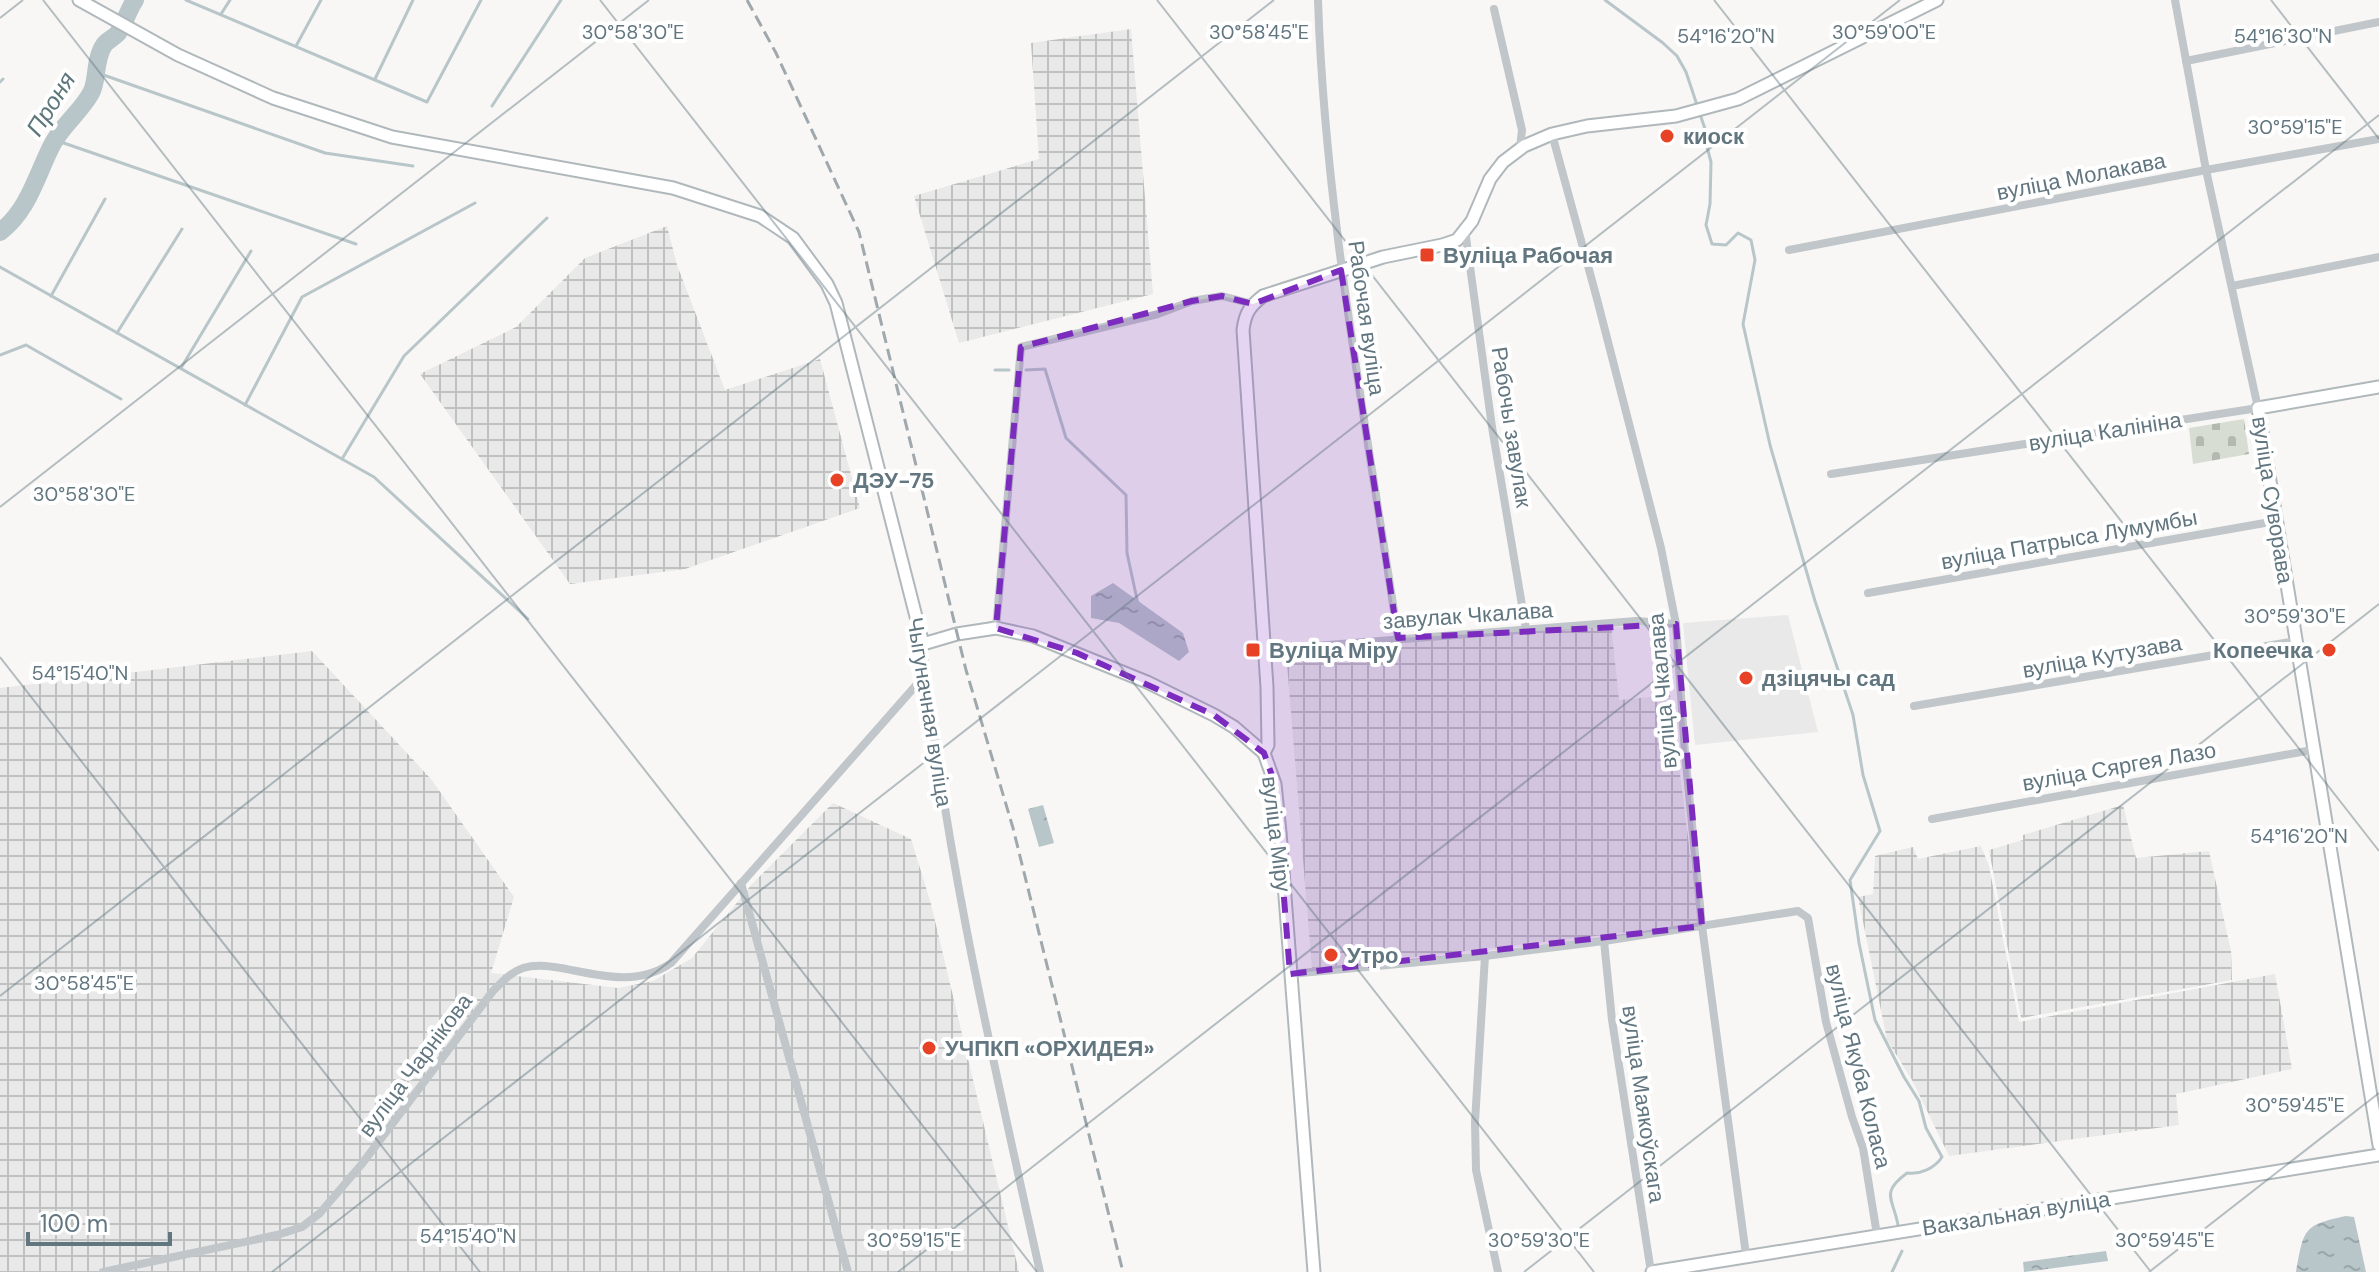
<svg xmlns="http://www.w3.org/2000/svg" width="2379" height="1272" font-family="'DM Sans',sans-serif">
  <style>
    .built { fill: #e8e9e8 }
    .industrial { fill: url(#industrial-grid) }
    .cemetery { fill: url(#cemetery-stones) }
    .water { fill: url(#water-ripples) }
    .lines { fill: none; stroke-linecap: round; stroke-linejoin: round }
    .stream { stroke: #b8c6c9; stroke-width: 3 }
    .river { stroke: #b8c6c9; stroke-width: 18 }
    .secondary-casing { stroke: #b0b8bc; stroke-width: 15 }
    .street { stroke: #c0c6c9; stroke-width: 8 }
    .secondary { stroke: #fff; stroke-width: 11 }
    .rail { stroke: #9fa8ad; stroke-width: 3; stroke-dasharray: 12 6; stroke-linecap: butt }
    .marked { fill: #7b2cbf; fill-opacity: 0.2; stroke: #7b2cbf; stroke-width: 6; stroke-dasharray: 16 10; stroke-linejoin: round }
    .ticks { fill: none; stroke: #627680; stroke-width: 2; stroke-opacity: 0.45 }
    .poi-dot { fill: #e74225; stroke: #fff; stroke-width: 3 }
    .labels { text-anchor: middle; stroke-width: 8; stroke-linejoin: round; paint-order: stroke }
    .poi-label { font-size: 22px; font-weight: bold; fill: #627680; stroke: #fff; text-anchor: start }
    .street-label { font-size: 22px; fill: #627680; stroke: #fff }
    .water-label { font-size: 24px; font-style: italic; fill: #5d767b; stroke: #fff }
    .ticks-label { font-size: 20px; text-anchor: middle; fill: #627680; stroke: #fff; stroke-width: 8; stroke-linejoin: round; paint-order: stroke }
  </style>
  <defs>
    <pattern id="industrial-grid" width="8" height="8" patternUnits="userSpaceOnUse" patternTransform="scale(2)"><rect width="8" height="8" fill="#e8e9e8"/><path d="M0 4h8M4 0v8" fill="none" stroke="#bfc1c1"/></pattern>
    <pattern id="cemetery-stones" width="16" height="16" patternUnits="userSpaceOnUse" patternTransform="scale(2)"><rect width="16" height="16" fill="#d8ddd4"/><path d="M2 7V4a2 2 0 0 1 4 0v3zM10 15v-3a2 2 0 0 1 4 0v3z" fill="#b3b8b1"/></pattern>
    <pattern id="water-ripples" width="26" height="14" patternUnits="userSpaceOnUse" patternTransform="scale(2)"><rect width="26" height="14" fill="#b8c6c9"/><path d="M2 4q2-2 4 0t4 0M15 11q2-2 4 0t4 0" fill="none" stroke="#99a5a8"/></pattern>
  </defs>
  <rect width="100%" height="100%" fill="#f8f7f5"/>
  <polygon class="built" points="1788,615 1818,732 1695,745 1683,623"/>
  <g class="industrial">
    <polygon points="1131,29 1153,294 959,343 914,196 1039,159 1031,43"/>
    <polygon points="667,226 677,265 725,390 820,359 860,508 685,569 570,584 420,374 516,327 585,258"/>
    <polygon points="1611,624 1619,700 1670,695 1699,924 1312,969 1286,651"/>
    <polygon points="312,651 431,779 514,897 491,973 618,988 653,981 692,958 752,884 833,803 911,839 931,904 1019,1272 0,1272 0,688"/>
    <polygon points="2123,805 2136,858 2209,851 2231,951 2232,980 2021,1018 1989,850 2023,840 2023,835"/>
    <polygon points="1981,846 1989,866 2019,1022 2275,974 2292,1069 2176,1094 2179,1125 1949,1156 1912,1080 1887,1040 1858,897 1873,894 1875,856 1913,847 1918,859"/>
  </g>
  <polygon class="cemetery" points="2244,419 2249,454 2193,464 2189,428"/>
  <g class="water">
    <polygon points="1113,583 1183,633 1189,652 1179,661 1119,623 1091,618 1091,596"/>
    <polygon points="1043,805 1054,843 1039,847 1028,809"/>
    <path d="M2346 1216 2354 1217 2366 1272H2296C2304 1230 2302 1225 2346 1216Z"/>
    <polygon points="2106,1251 2108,1261 2024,1272 2023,1262"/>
  </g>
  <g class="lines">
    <g class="stream">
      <polyline points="186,0 427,102 481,0"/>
      <path d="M1605 0 1663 43 1677 56 1686 72 1707 135V147L1711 162 1710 204 1706 225 1712 244 1726 245 1738 233 1751 240 1755 260 1743 324 1770 445 1815 601 1853 715 1863 775 1880 831 1850 880 1859 943 1875 1020 1904 1077 1919 1101 1926 1128 1942 1157C1935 1168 1920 1175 1907 1173 1880 1193 1893 1198 1898 1225"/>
      <polyline points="221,14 230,0"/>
      <polyline points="296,46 321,0"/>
      <polyline points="95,72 325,153 413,166"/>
      <polyline points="375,79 413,0"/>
      <polyline points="0,82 3,79"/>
      <polyline points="492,106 561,0"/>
      <polyline points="55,140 356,244"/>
      <polyline points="0,267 374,477 528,619"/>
      <polyline points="51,296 105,199"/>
      <polyline points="117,333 182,229"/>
      <polyline points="0,355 26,345 121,399"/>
      <polyline points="181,368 251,251"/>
      <polyline points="995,370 1009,370"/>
      <polyline points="1026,370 1045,369 1066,438 1126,495 1127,553 1138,604"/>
      <polyline points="245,405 302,297 475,203"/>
      <polyline points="342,459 404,356 547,218"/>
      <polyline points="1892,1272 1902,1251"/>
    </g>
    <path class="river" d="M0 232C28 211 36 177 51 147 61 126 80 113 91 93 98 81 94 60 104 45 107 40 114 38 118 33 125 23 128 10 135 0"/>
    <g class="secondary-casing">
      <g id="secondary">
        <polyline points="79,0 178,55 273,98 392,137 673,188 760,216 793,238 827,284 836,303 923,644 957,634 996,628 1033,636 1147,682 1214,715 1234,727 1264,753"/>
        <polyline points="2379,387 2258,408 2379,1145"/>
        <path d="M1314 1272 1280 832 1275 784 1264 753 1268 745 1267 687 1243 330C1245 313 1250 306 1263 296L1383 257 1442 245 1457 240 1472 221 1490 179 1503 162 1524 146 1552 134 1587 126 1676 116 1738 99 1937 0"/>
        <polyline points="1652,1272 2379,1155"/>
      </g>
    </g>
    <g class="street">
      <path d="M1318 0C1325 215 1367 426 1398 638"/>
      <polyline points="1494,9 1522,130 1520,148"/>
      <polyline points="2186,61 2379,22"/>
      <polyline points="1552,134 1597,299 1661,548 1676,624 1685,753 1702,926 1746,1255"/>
      <polyline points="1465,230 1492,427 1526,629"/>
      <polyline points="1789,250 2206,170 2379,139"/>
      <polyline points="2232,286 2379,257"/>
      <polyline points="1831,474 2258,408 2206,170 2175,0"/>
      <polyline points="1868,593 2276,521"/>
      <polyline points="996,628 1021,347 1158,314 1192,301 1222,296 1253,304"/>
      <path d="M923 644C945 857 994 1064 1040 1272"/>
      <polyline points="1263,650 1636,621 1676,624"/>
      <polyline points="1914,706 2296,641"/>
      <polyline points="1932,819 2312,750"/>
      <polyline points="741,883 848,1272"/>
      <polyline points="1604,941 1612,1020 1651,1272"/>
      <polyline points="1485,956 1475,1122 1476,1170 1498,1272"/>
      <polyline points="1290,974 1485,956 1604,941 1798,911 1808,918 1826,1022 1852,1117 1863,1148 1877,1235"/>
      <path d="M103 1272 277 1235 302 1227 320 1213 361 1165 493 991C502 982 511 972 523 968 536 964 548 966 561 968 599 975 637 987 671 963L926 674"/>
    </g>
    <use href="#secondary" class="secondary"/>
    <polyline class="rail" points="747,0 776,53 859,232 966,670 1013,828 1123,1272"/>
  </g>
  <path class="marked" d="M1341 270 1398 638 1676 624 1702 926 1290 974 1275 784 1264 753 1214 715 1077 653 996 628 1021 347 1192 301 1222 296 1253 304Z"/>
  <path class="ticks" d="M43 0 1037 1272M600 0 1594 1272M1157 0 2151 1272M1714 0 2379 851M2271 0 2379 139M0 18 23 0M0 507 649 0M0 657 480 1272M0 996 1274 0M272 1272 1900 0M898 1272 2379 115M1524 1272 2379 604M2149 1272 2379 1093"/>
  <g class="poi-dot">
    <circle cx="1667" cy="136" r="8"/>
    <rect x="1419" y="247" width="16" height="16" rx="4"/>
    <circle cx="837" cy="480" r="8"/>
    <rect x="1245" y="642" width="16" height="16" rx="4"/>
    <circle cx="2329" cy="650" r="8"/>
    <circle cx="1746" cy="678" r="8"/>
    <circle cx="1331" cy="955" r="8"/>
    <circle cx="929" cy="1048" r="8"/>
  </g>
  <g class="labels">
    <g class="poi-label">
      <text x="1683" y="144">киоск</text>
      <text x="1443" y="263">Вуліца Рабочая</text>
      <text x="853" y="488">ДЭУ-75</text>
      <text x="1269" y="658">Вуліца Міру</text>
      <text x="2313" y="658" text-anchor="end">Копеечка</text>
      <text x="1762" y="686">дзіцячы сад</text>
      <text x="1347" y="963">Утро</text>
      <text x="945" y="1056">УЧПКП «ОРХИДЕЯ»</text>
    </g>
    <g class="street-label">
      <text transform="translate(2081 176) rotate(-11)" y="8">вуліца Молакава</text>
      <text transform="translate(1367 318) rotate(82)" y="8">Рабочая вуліца</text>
      <text transform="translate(1512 427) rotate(81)" y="8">Рабочы завулак</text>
      <text transform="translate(2105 431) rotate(-9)" y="8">вуліца Калініна</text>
      <text transform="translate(2273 500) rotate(81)" y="8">вуліца Суворава</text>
      <text transform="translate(2069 539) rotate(-10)" y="8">вуліца Патрыса Лумумбы</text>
      <text transform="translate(1468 615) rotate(-4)" y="8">завулак Чкалава</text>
      <text transform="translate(2102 656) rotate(-10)" y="8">вуліца Кутузава</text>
      <text transform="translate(1662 691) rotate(-95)" y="8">вуліца Чкалава</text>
      <text transform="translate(930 712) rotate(81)" y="8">Чыгуначная вуліца</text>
      <text transform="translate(2119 766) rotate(-10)" y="8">вуліца Сяргея Лазо</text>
      <text transform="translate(1277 834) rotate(83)" y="8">вуліца Міру</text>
      <text transform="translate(415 1065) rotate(-53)" y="8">вуліца Чарнікова</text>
      <text transform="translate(1859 1066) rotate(76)" y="8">вуліца Якуба Коласа</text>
      <text transform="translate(1644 1104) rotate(82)" y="8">вуліца Маякоўскага</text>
      <text transform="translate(2016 1213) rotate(-9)" y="8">Вакзальная вуліца</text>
    </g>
    <g class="water-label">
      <text transform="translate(51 104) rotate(-58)" y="8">Проня</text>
    </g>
  </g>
  <g class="ticks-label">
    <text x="633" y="39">30°58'30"E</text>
    <text x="1259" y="39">30°58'45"E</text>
    <text x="1884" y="39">30°59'00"E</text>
    <text x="1726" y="43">54°16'20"N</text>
    <text x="2283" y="43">54°16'30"N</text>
    <text x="2295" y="134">30°59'15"E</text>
    <text x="84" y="501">30°58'30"E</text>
    <text x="2295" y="623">30°59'30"E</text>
    <text x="80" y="680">54°15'40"N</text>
    <text x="2299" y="843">54°16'20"N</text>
    <text x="84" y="990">30°58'45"E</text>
    <text x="2295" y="1112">30°59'45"E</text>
    <text x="468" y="1243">54°15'40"N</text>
    <text x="914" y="1247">30°59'15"E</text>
    <text x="1539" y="1247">30°59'30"E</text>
    <text x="2165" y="1247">30°59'45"E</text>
  </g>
  <path d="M28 1232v12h142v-12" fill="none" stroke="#627680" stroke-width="4"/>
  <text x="40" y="1232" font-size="24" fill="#627680" stroke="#ffffff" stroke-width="6" paint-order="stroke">100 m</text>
</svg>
